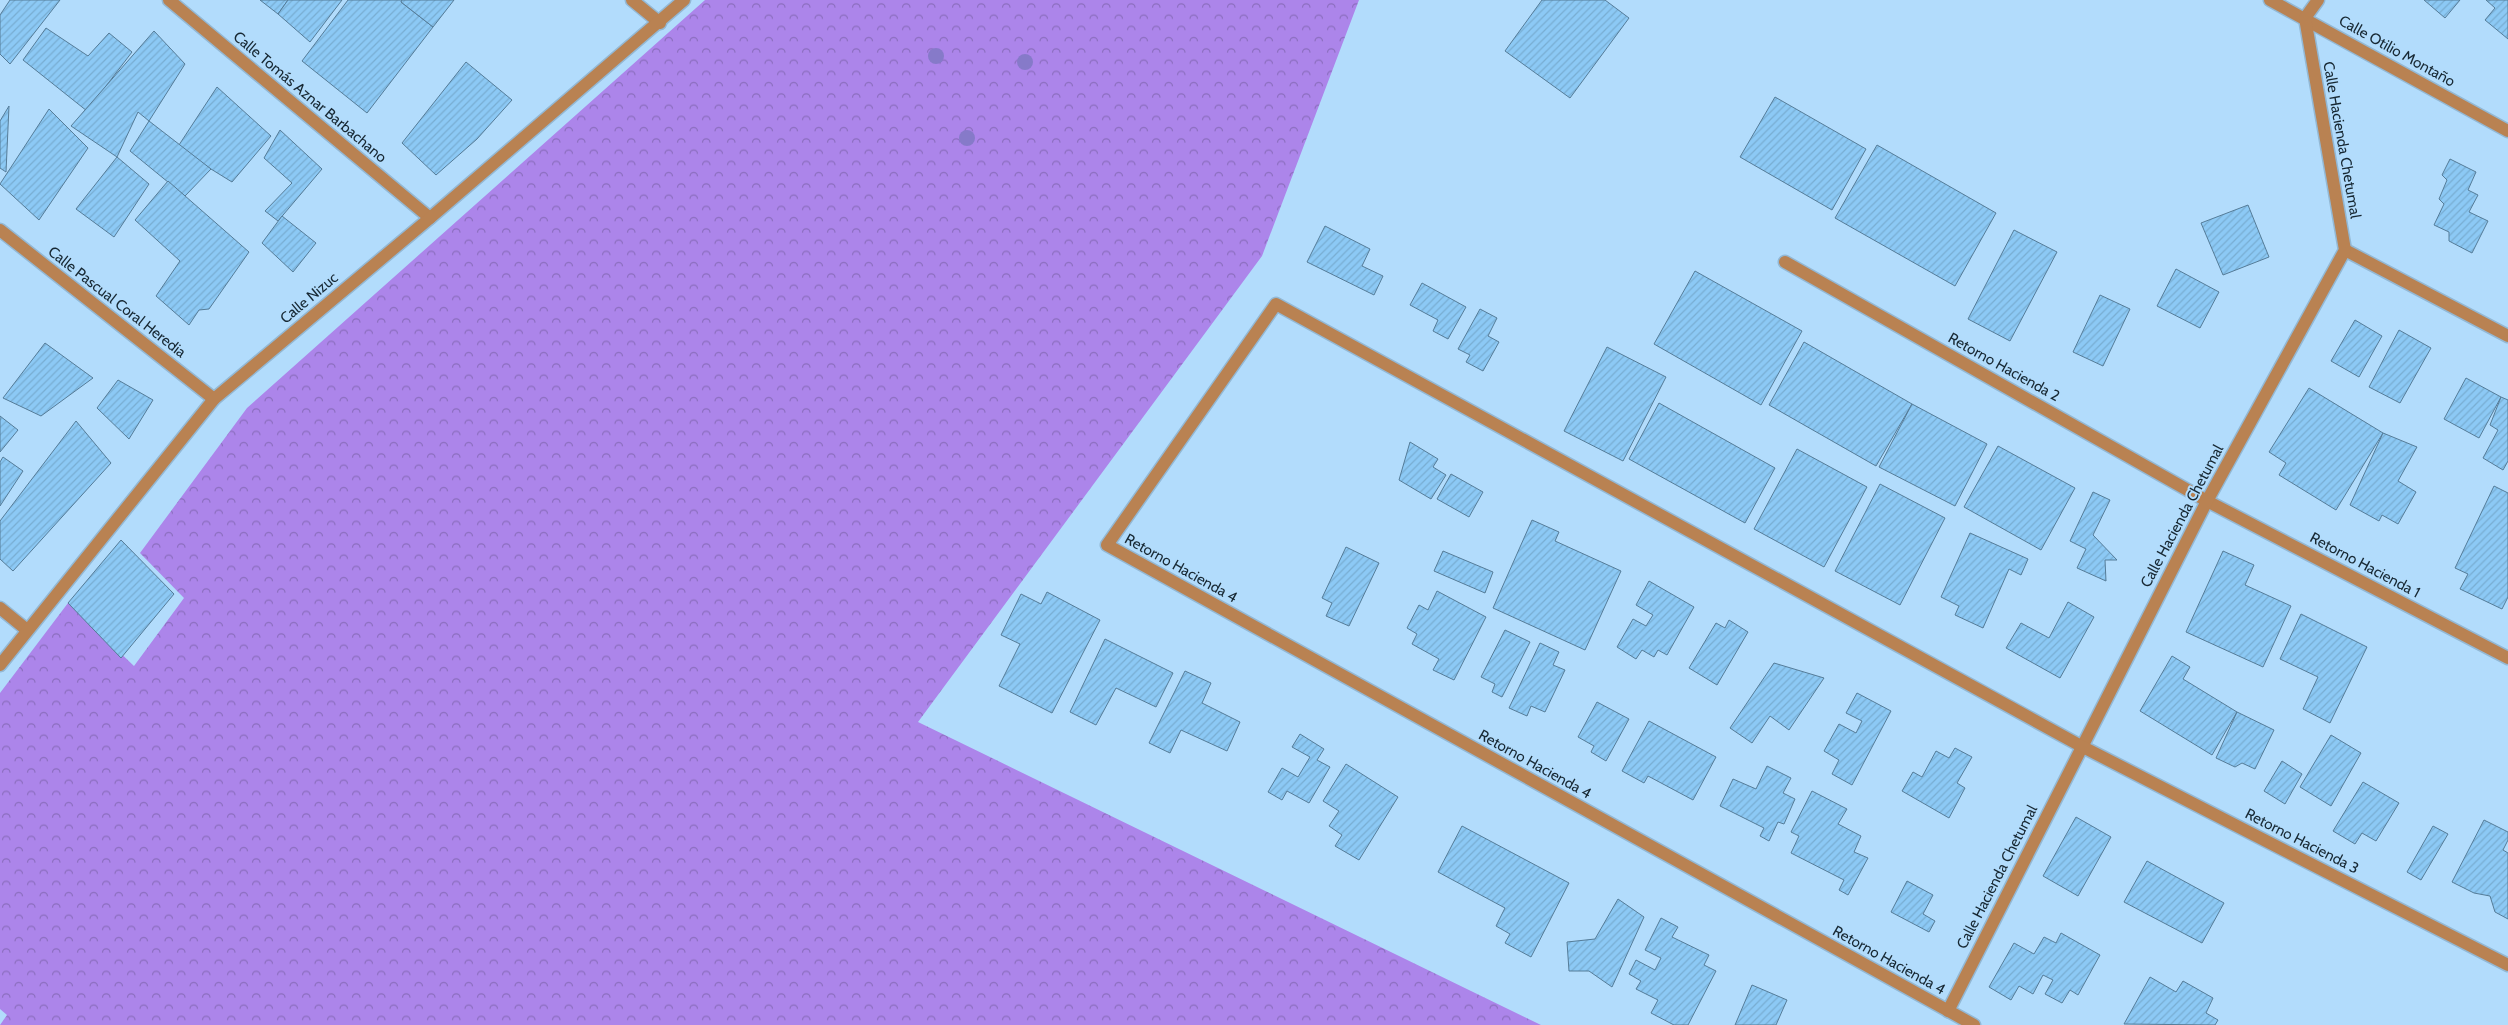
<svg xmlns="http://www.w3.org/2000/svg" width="2508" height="1025" font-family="Cabin,sans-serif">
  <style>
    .forest { fill: url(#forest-crowns) }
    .building { fill: url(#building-hatch); stroke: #557c98 }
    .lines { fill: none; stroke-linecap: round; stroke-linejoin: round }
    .minor-casing { stroke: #93b8d4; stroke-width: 15 }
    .minor { stroke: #b98252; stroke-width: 12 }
    .tree { fill: #867ac9 }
    .labels { text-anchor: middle; stroke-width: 4; stroke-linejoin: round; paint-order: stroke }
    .street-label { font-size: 15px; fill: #172833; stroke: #b2dcfc }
  </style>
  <defs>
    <pattern id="forest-crowns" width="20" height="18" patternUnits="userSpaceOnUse" patternTransform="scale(1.25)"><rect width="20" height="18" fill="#ac85ea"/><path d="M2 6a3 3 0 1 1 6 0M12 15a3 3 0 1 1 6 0" fill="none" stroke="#8b6dbe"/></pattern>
    <pattern id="building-hatch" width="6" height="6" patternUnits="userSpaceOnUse" patternTransform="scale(1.25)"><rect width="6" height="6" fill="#8cc9f5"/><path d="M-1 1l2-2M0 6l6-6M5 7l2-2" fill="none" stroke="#78add2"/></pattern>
  </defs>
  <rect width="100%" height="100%" fill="#b2dcfc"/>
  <polygon class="forest" points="705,0 1359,0 1262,256 918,722 1541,1025 0,1025 7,1015 0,1009 0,693 68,603 134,666 184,598 140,553 247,408"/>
  <g class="building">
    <polygon points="10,0 60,0 10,64 0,54 0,15"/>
    <polygon points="260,0 288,0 278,14"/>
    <polygon points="288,0 342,0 310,42 278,14"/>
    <polygon points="348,0 402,0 401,2 433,27 367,113 302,61"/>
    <polygon points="402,0 454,0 433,27 401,2"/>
    <polygon points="1542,0 1605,0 1629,18 1570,98 1505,51"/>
    <polygon points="2424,0 2460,0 2445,18"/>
    <polygon points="2486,0 2508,0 2508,39 2485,20 2495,8"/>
    <polygon points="46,28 88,56 109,33 132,52 87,111 23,60"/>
    <polygon points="154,31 185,64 149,121 138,112 117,157 71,126"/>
    <polygon points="466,62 512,100 477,139 436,175 402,143"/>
    <polygon points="217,87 271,136 232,182 177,148"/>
    <polygon points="1775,97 1866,149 1832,210 1740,157"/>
    <polygon points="9,106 6,172 0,168 0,121"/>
    <polygon points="49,109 88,148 39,220 0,184"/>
    <polygon points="149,121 211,169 185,196 130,151"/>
    <polygon points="280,130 322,169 278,221 265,211 292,183 264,158"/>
    <polygon points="1877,145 1996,213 1955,286 1835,218"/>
    <polygon points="117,157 149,184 114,237 76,209"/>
    <polygon points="2450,159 2476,172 2468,190 2478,195 2469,212 2488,221 2472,253 2449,241 2449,232 2434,225 2444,204 2439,199 2447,180 2442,175"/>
    <polygon points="168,181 249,252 209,309 199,310 189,325 156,296 180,261 135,220"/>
    <polygon points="2248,205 2269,257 2223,275 2201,223"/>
    <polygon points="282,216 316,243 293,272 262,243"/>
    <polygon points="1325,226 1370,249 1362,266 1383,276 1374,295 1307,262"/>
    <polygon points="2014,230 2057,252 2010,341 1968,319"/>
    <polygon points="2176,269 2219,292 2200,328 2157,306"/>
    <polygon points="1695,271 1802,331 1761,405 1654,344"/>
    <polygon points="1422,283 1466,307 1448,339 1433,331 1438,320 1410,305"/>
    <polygon points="2100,295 2130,309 2103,366 2073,352"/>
    <polygon points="1480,309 1497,318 1488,336 1499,342 1483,371 1466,362 1470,355 1458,349"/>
    <polygon points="2355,320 2382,336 2359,377 2331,361"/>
    <polygon points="2399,330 2431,348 2400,403 2369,387"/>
    <polygon points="1804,342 1912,404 1876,466 1769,405"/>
    <polygon points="45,343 93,378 41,416 3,398"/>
    <polygon points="1607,347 1666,377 1623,461 1564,431"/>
    <polygon points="2466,378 2501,397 2479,438 2444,419"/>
    <polygon points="118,380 153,400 129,439 97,408"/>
    <polygon points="2309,388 2383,433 2336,510 2279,475 2286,463 2269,452"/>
    <polygon points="2501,397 2508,400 2508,461 2503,470 2483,458 2498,430 2490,425"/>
    <polygon points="1659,403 1775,468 1745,523 1629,459"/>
    <polygon points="1912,404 1987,444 1955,506 1879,467"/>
    <polygon points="0,416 18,430 0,452"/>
    <polygon points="76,421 111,463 13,571 0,559 0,521"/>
    <polygon points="2383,433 2417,447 2398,481 2416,492 2398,524 2382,515 2379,521 2350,505"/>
    <polygon points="1410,442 1438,459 1433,467 1446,475 1431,499 1399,480"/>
    <polygon points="1998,446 2075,488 2041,550 1964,507"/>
    <polygon points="1797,449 1867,487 1824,567 1754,529"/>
    <polygon points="3,457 23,471 0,506 0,462"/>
    <polygon points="1451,474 1483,492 1469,517 1437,499"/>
    <polygon points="1880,484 1945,518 1900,605 1835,571"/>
    <polygon points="2494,486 2508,493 2508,597 2502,609 2460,589 2468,574 2455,568"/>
    <polygon points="2093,492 2110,500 2093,535 2117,560 2105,560 2106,581 2077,568 2086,549 2070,541"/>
    <polygon points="1532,520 1559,532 1555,541 1621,571 1585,650 1493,608"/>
    <polygon points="1970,533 2028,559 2021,575 2009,569 1983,628 1955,615 1959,606 1941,597"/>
    <polygon points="121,540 174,594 121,658 68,603"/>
    <polygon points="1346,547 1379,563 1349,626 1326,616 1332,603 1322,598"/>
    <polygon points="1443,551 1493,572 1485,593 1434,571"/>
    <polygon points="2223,551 2254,565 2245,585 2291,606 2263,667 2186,632"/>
    <polygon points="1649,581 1694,607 1667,655 1658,650 1654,657 1642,650 1636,659 1617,647 1633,619 1646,626 1653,615 1636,605"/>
    <polygon points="1437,591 1486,617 1454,680 1433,670 1439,659 1412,644 1417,634 1407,628 1419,605 1428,610"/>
    <polygon points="1047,592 1100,620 1052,713 999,686 1020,644 1001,635 1021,594 1041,604"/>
    <polygon points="2068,602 2094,617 2060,678 2006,648 2021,623 2049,638"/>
    <polygon points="2301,614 2367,647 2330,723 2303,709 2318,677 2280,659"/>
    <polygon points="1729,620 1748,632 1717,685 1689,668 1716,623 1725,628"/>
    <polygon points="1505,630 1530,642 1502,697 1492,692 1495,684 1481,677"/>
    <polygon points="1105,639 1173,673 1156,707 1116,688 1096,725 1070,712"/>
    <polygon points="1540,643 1559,652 1553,665 1565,670 1545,712 1531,706 1527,716 1509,708"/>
    <polygon points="2172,656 2190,667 2183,679 2237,712 2212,755 2140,711"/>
    <polygon points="1774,663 1824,678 1789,730 1770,716 1752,743 1730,728"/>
    <polygon points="1185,671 1211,683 1202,703 1240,722 1227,751 1181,730 1170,753 1149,743"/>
    <polygon points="1857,693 1891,711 1852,785 1832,774 1839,760 1824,751 1839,724 1856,733 1862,721 1846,713"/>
    <polygon points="1597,702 1629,719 1606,761 1591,752 1594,746 1578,737"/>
    <polygon points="2237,712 2274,730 2255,769 2242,763 2235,767 2216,758"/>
    <polygon points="1649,721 1716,757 1693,800 1648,776 1644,783 1622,771"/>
    <polygon points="1300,734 1324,749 1317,760 1330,767 1309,803 1287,791 1282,800 1268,792 1282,768 1298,777 1310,757 1292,747"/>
    <polygon points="2331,735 2361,753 2331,806 2300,787"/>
    <polygon points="1955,748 1972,757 1957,783 1965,788 1949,818 1902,791 1913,772 1922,777 1936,751 1949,758"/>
    <polygon points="2282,761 2302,774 2285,804 2264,791"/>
    <polygon points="1346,764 1398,797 1359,860 1335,846 1342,835 1329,826 1339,811 1323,801"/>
    <polygon points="1767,766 1791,778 1783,793 1795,799 1784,824 1778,822 1769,841 1760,836 1764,828 1720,806 1733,779 1756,789"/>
    <polygon points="2363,782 2399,803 2376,841 2362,833 2355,844 2333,831"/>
    <polygon points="1812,791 1847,809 1838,824 1861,836 1854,852 1868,858 1848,895 1839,890 1844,880 1791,853 1799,836 1791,832"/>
    <polygon points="2076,817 2111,837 2078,896 2043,876"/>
    <polygon points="2484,820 2508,832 2508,840 2503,850 2508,853 2508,919 2495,912 2490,896 2474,893 2452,882"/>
    <polygon points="1462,826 1569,883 1531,957 1505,943 1510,934 1496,926 1505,908 1438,872"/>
    <polygon points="2433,826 2448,834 2421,880 2407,872"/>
    <polygon points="2147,861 2224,903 2202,943 2124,902"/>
    <polygon points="1907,881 1933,895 1923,914 1935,921 1929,932 1891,912"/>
    <polygon points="1618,899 1644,917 1612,987 1589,971 1569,971 1567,942 1595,939"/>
    <polygon points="1661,918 1678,927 1672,937 1709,955 1704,965 1716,971 1688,1025 1674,1025 1651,1013 1658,1000 1636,989 1641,981 1629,974 1636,960 1655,970 1661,958 1645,950"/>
    <polygon points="2061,933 2100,955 2078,995 2070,990 2062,1003 2045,994 2053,980 2043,975 2033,994 2019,986 2011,1000 1989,987 2014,943 2034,954 2044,937 2056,943"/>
    <polygon points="2150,977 2176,992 2183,981 2213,998 2206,1013 2218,1020 2215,1025 2124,1024"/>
    <polygon points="1752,985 1787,1000 1776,1025 1735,1025"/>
  </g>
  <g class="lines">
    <g class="minor-casing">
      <g id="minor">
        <polyline points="169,0 430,218"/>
        <polyline points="632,0 660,23"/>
        <polyline points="2270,0 2508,131"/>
        <polyline points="0,230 214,399"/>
        <polyline points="2345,250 2508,336"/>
        <polyline points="1785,262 2207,501 2508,658"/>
        <polyline points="0,608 27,630"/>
        <polyline points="0,665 214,399 430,218 684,0"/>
        <polyline points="1948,1011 2207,501 2345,250 2305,18 2318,0"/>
        <polyline points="1974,1025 1107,545 1276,304 2081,746 2508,965"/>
      </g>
    </g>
    <use href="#minor" class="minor"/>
  </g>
  <g class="tree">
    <circle cx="936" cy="56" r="8"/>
    <circle cx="1025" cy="62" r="8"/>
    <circle cx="967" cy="138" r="8"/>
  </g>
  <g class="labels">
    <g class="street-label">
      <text transform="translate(2397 51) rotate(29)" y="5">Calle Otilio Montaño</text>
      <text transform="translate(310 97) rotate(40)" y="5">Calle Tomás Aznar Barbachano</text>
      <text transform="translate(2342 140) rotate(80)" y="5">Calle Hacienda Chetumal</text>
      <text transform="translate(309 298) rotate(-40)" y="5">Calle Nizuc</text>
      <text transform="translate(117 302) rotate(38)" y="5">Calle Pascual Coral Heredia</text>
      <text transform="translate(2004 367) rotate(29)" y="5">Retorno Hacienda 2</text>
      <text transform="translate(2182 516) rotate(-62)" y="5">Calle Hacienda Chetumal</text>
      <text transform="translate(2365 565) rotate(28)" y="5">Retorno Hacienda 1</text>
      <text transform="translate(1181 568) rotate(29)" y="5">Retorno Hacienda 4</text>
      <text transform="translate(1535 764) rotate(29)" y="5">Retorno Hacienda 4</text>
      <text transform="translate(2302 841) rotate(27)" y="5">Retorno Hacienda 3</text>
      <text transform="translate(1997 877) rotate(-63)" y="5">Calle Hacienda Chetumal</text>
      <text transform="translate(1889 960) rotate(29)" y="5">Retorno Hacienda 4</text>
    </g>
  </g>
</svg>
